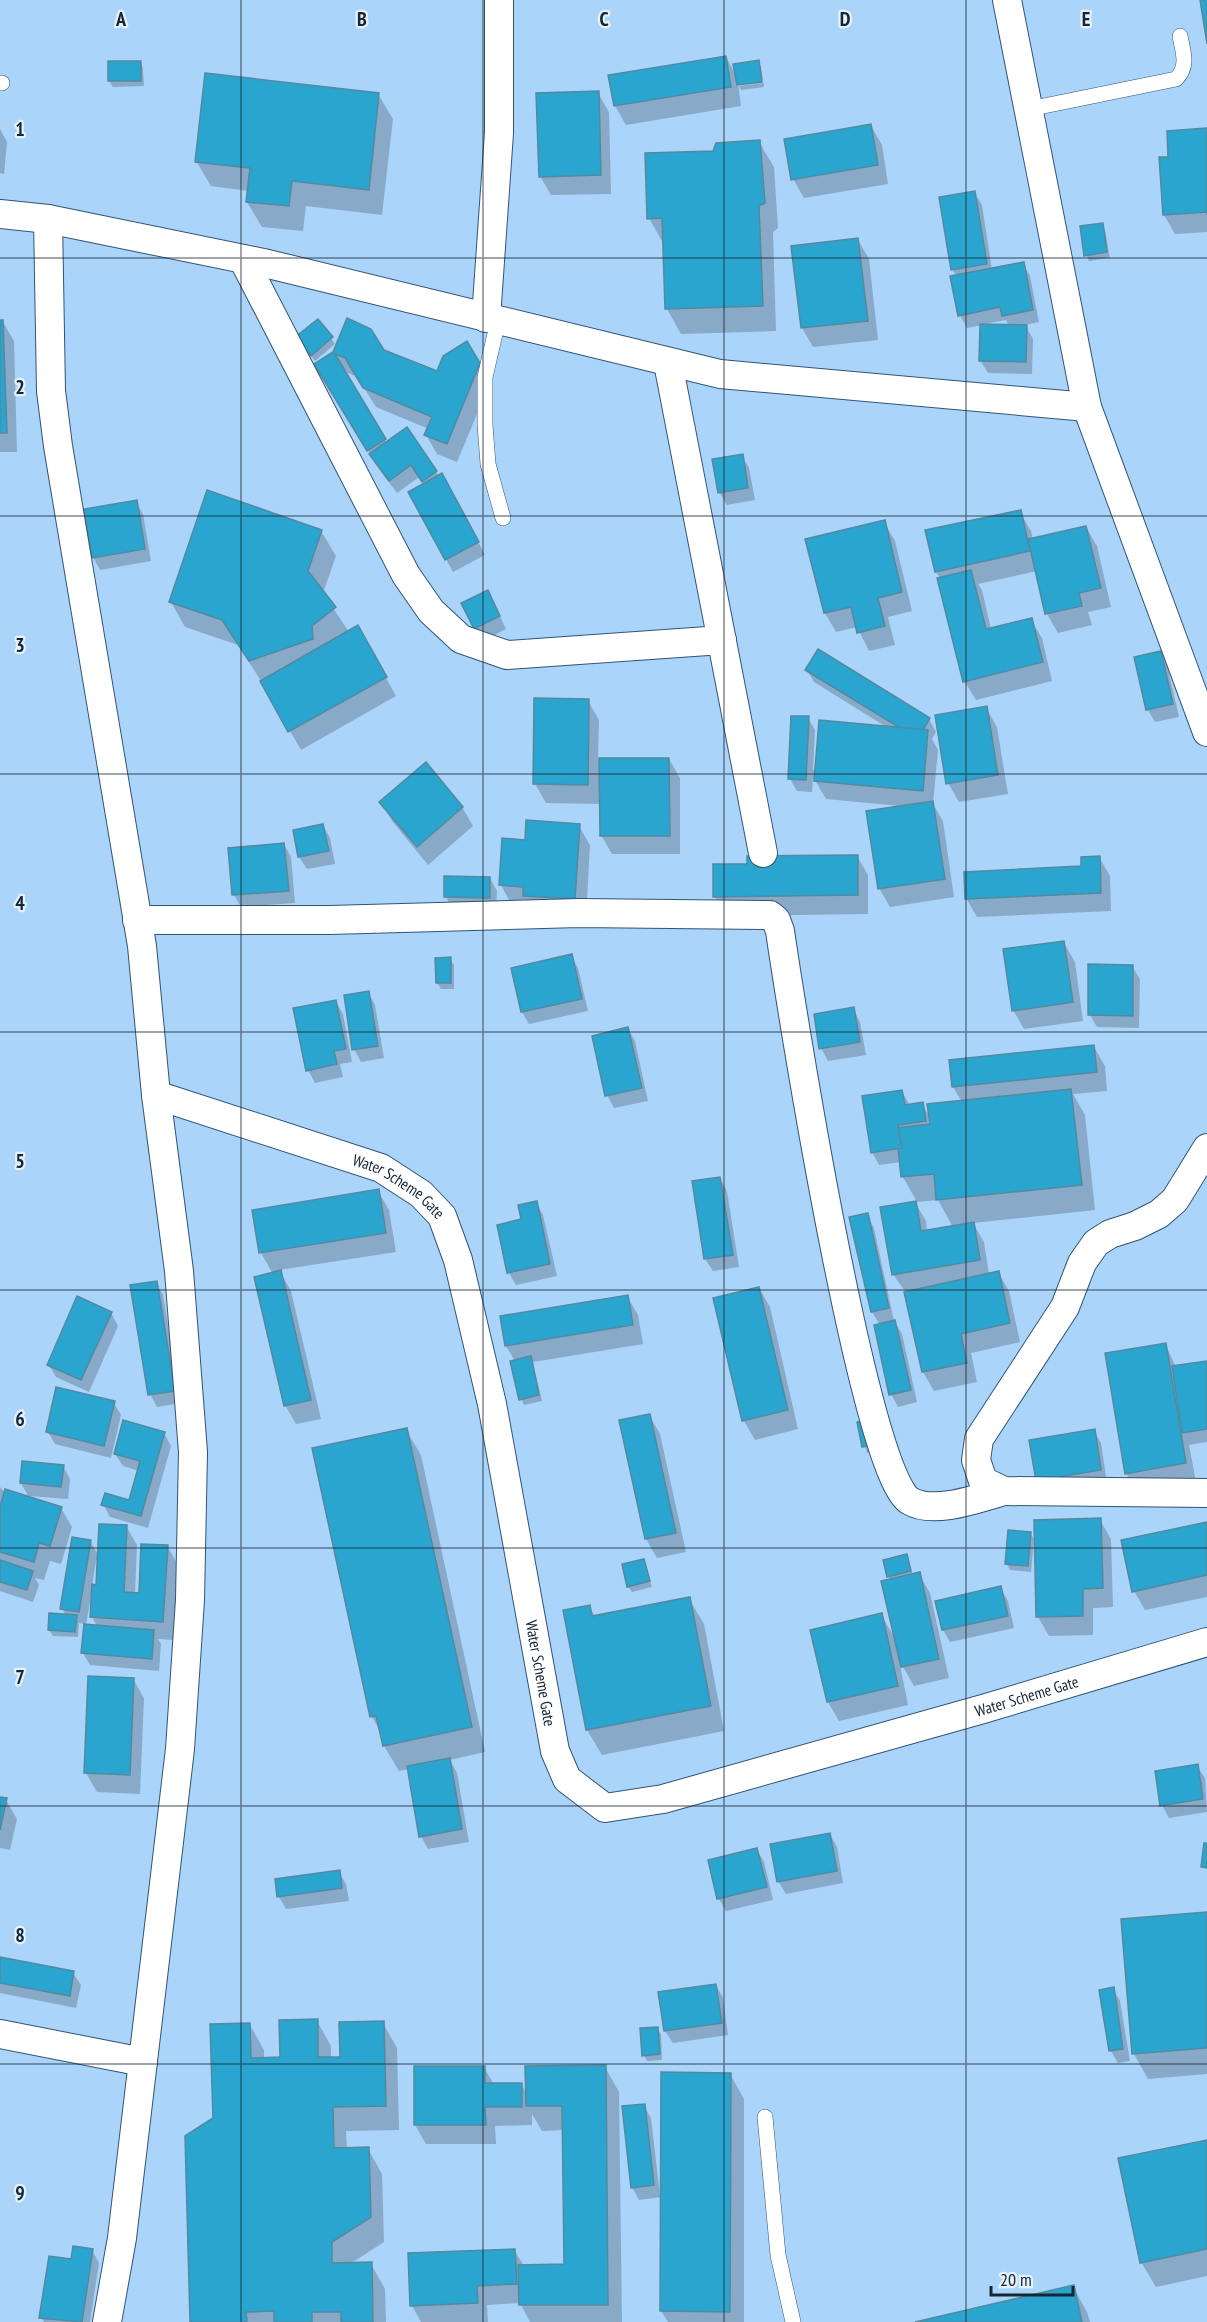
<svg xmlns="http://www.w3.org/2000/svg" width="1207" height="2322" font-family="'PT Sans Narrow',sans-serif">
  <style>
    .shadow { fill: #0003; fill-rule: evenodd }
    .building { fill: #2aa5cf; stroke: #528aa1; stroke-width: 1.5 }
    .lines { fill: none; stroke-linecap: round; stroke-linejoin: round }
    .lane-casing { stroke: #305575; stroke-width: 16 }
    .street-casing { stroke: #305575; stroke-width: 30 }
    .lane { stroke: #fff; stroke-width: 15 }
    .street { stroke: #fff; stroke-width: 28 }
    .grid { fill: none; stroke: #162634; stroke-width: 1.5; stroke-opacity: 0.55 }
    .labels { text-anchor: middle; stroke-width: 4.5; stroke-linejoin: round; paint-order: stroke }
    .street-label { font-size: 16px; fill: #162634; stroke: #e5f1fd }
    .grid-label { font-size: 20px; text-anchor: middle; font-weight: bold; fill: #162634; stroke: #e5f1fd; stroke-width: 4.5; stroke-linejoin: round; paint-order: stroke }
  </style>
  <rect width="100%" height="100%" fill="#abd4fa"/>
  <g class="shadow">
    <polygon points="726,57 737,77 758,61 761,67 763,80 738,83 741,106 626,125 615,106"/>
    <polygon points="140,62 143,68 144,86 113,87 109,81"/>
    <polygon points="764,83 764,87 741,90 739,86"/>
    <polygon points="598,93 609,112 611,194 551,195 540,176"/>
    <polygon points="378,94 393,119 382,215 306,206 303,231 262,227 247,202 249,191 211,186 196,161"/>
    <polygon points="871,126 882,145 888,184 804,198 793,179"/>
    <polygon points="0,129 7,142 4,174 0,173"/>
    <polygon points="1207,130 1207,232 1175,234 1164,215 1160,159 1170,158"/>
    <polygon points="759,142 774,167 778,228 773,232 776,331 681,334 667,309 663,243 649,218 714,153"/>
    <path d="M974 192 982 205 992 270 1023 264 1030 276 1039 322 1025 325 1033 339 1032 374 988 373 980 360 982 325 967 328 960 315 957 277 952 269ZM1006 320 1009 326 984 324Z"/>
    <polygon points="1102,225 1105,230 1110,258 1089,261 1086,255"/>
    <polygon points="858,240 869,259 878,340 813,347 802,328"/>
    <polygon points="318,321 335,344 315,361 301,343"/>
    <polygon points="0,322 3,322 14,341 17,452 0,452"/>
    <polygon points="383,351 437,373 478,363 490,383 457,462 437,454 426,435 429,429 376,407 357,377 344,371 387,443 406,429 439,476 449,487 485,555 453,572 410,492 424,484 419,477 397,493 379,469 327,383 335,353"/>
    <polygon points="742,456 749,468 755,500 727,505 719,492"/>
    <polygon points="136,502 143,514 151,561 100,570 93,557"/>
    <polygon points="1020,512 1031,531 1033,540 1086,527 1097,546 1111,607 1088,612 1092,625 1058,633 1047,614 1037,571 978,584 982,590 991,629 1031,620 1042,638 1052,681 976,700 965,682 941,579 936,572"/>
    <polygon points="884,522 895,541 912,611 888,617 895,645 869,651 857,627 836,632 825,613"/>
    <polygon points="321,531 336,556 323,593 349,632 358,627 396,696 301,750 263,684 238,645 185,627 171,602"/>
    <polygon points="463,603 494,604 506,629 483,641"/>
    <polygon points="1160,652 1167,665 1179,717 1155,722 1148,710 1136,658"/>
    <polygon points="807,670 929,719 936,732 932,739 938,750 933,804 943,821 954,897 890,907 879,888 900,806 826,799 813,777 812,792 797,791 790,779 808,718 815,730 813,770 888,728 814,682"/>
    <polygon points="588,701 599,720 598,759 669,759 680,778 680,854 612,854 601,835 601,804 546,803 535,784"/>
    <polygon points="986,708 997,727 1008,794 959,802 948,783"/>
    <polygon points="381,802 462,807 473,826 428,865 392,821"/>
    <polygon points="323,825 330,838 335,864 307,869 299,857 294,831"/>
    <polygon points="579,826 590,845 586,918 511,904 501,885"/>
    <polygon points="284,844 291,857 295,903 241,907 234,895"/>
    <polygon points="857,856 868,875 868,914 726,916 715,897 749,865"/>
    <polygon points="1099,857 1110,876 1111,911 977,917 966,898 1083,868"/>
    <polygon points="446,877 490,878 497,891 496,910 453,910 446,897"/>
    <polygon points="1064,943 1075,962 1083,1021 1024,1029 1013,1010"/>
    <polygon points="571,956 578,968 588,1011 529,1024 522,1012 512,970"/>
    <polygon points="437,959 450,959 454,965 454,989 441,989 437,983"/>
    <polygon points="1132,966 1140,979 1139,1028 1097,1027 1090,1015"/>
    <polygon points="368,993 375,1005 384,1058 361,1062 354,1049"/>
    <polygon points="336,1002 343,1014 352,1062 340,1064 343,1077 315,1083 308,1070"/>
    <polygon points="853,1009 860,1022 866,1055 828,1061 821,1048"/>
    <polygon points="628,1029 635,1041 648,1101 614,1108 607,1095"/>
    <polygon points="1094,1047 1105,1066 1107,1091 1073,1094 1085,1115 1095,1210 973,1223 984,1242 989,1274 998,1272 1009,1291 1020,1342 971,1353 977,1382 934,1391 923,1372 906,1293 893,1274 915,1202 926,1221 927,1232 953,1227 938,1200 917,1202 903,1177 901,1162 879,1165 872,1152 902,1092 909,1104 922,1104 931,1119 962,1102 953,1087"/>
    <polygon points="720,1178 727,1191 739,1267 713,1271 705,1259 693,1182"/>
    <polygon points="378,1191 389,1210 396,1252 279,1270 291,1291 321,1419 296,1424 285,1405 273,1274 261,1253"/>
    <polygon points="536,1203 543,1215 557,1276 516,1285 509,1273 523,1221"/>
    <polygon points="867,1215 874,1228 894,1321 902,1334 917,1402 898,1407 891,1394 880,1325 872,1312 851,1218"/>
    <polygon points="156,1283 163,1295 181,1403 157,1407 150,1394"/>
    <polygon points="759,1288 770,1307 798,1429 755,1440 744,1421 715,1299"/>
    <polygon points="627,1296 638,1315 643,1344 533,1362 542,1401 524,1405 521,1399 515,1361 506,1346 501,1318"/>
    <polygon points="111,1313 118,1326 89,1392 56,1377 49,1365"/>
    <polygon points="1165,1344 1176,1367 1207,1362 1207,1442 1189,1445 1196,1482 1137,1492 1126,1473"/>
    <polygon points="114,1403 121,1415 111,1458 55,1444 48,1432"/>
    <polygon points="649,1415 660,1434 686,1552 657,1558 646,1539 621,1421"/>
    <polygon points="859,1423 885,1449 867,1453"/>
    <polygon points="406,1430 421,1455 485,1752 450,1760 457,1773 469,1842 428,1849 421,1836 409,1769 399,1771 384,1746 382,1734 372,1717 314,1449"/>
    <polygon points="1094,1431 1101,1443 1107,1483 1044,1493"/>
    <polygon points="164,1433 171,1446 148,1528 110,1517 103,1504 130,1502 139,1471 123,1466 115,1454"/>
    <polygon points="63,1466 70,1479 68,1499 28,1496 21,1483"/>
    <polygon points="0,1487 6,1494 61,1508 72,1527 61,1564 50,1561 44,1580 35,1578 39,1585 33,1602 0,1591"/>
    <polygon points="1100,1520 1111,1539 1113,1607 1093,1608 1093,1635 1049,1636 1038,1617"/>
    <polygon points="1207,1523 1207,1597 1145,1610 1134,1591"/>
    <path d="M126 1526 137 1545 135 1594 140 1595 167 1546 178 1565 173 1640 158 1639 161 1644 159 1671 90 1665 83 1653 85 1624 79 1623 78 1637 53 1636 49 1630 66 1615 62 1609 90 1541 99 1556ZM96 1561H99L97 1587 92 1586ZM91 1596H93L92 1617 97 1626 86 1625Z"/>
    <polygon points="1030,1533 1034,1539 1031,1572 1010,1570 1007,1564"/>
    <polygon points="906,1556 913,1575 919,1574 930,1593 949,1678 914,1686 899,1660 908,1705 839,1721 828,1702 812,1631 881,1615 896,1640 891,1580 888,1576"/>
    <polygon points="644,1561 652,1587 632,1592 628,1586"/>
    <polygon points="1000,1588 1008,1601 1014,1628 950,1642 943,1630 937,1602"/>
    <polygon points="689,1599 704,1624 724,1731 602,1755 587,1730 590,1607 595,1617"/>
    <polygon points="133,1679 144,1698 140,1794 97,1792 86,1773"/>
    <polygon points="1197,1766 1205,1778 1207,1812 1169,1818 1162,1805"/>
    <polygon points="0,1798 6,1800 17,1819 10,1850 0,1848"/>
    <polygon points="830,1835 837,1847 843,1883 786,1894 778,1881"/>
    <polygon points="757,1850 764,1862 773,1900 726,1911 719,1899 710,1861"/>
    <polygon points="339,1872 346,1884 349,1901 286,1909 279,1897"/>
    <polygon points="1207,1914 1207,2074 1148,2079 1134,2054"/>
    <polygon points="0,1959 73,1973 81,1985 76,2008 0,1993"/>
    <polygon points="716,1985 723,1998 728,2035 673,2043 665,2031"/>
    <polygon points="1113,1989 1120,2001 1130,2061 1118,2063 1111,2051"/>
    <polygon points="317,2021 331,2046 331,2059 341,2058 383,2023 397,2048 399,2130 346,2131 347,2149 368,2149 382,2174 384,2242 350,2264 371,2264 385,2289 386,2322 192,2322 214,2119 250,2025 264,2050 264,2059 282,2059"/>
    <polygon points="657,2029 661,2034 662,2060 647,2061 644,2055"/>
    <polygon points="484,2067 494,2085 522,2085 527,2095 605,2067 619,2092 622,2322 530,2322 520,2303 487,2305 488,2322 421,2322 412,2306 514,2250 524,2266 566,2266 564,2130 542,2131 532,2114 532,2125 495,2126 496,2144 426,2144 415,2125"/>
    <polygon points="730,2074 744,2099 744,2322 668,2322 661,2311 662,2197 639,2200 632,2187 644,2106 651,2118 660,2195 662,2195"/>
    <polygon points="1207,2141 1207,2276 1156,2287 1141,2262"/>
    <polygon points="92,2250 99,2263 90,2322 44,2322 41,2317 72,2261"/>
    <polygon points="1073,2287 1087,2312 1090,2322 922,2322"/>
  </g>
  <g class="building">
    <polygon points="1200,0 1207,0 1207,44"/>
    <polygon points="726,56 731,87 614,106 608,75"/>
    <polygon points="759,60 762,82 737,85 733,64"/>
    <rect x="108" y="61" width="33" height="20"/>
    <polygon points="205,73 379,93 369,190 292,181 289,206 246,202 250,168 195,162"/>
    <polygon points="599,91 601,175 539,177 536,93"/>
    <polygon points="871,124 878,165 791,180 784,139"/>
    <polygon points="1207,128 1207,215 1207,212 1163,215 1159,157 1168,157 1167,131"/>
    <polygon points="760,140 765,203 759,206 763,306 665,309 662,218 647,219 645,153 713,151 716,143"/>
    <polygon points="975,191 987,264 951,270 939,197"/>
    <polygon points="1103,223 1107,252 1084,256 1080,226"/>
    <polygon points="858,238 868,321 801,328 791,246"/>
    <polygon points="1024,262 1033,310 1002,316 1000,307 958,316 950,276"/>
    <polygon points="347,318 371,329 384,350 437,371 443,356 467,341 480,363 447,444 424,435 432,417 363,388 345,358 335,354 386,439 367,451 314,364 333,352"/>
    <polygon points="318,319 333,337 311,356 295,337"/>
    <polygon points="0,320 3,320 7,433 0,433"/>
    <polygon points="980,324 1027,325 1026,362 979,361"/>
    <polygon points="407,427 437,471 422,482 411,465 389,481 369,454"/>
    <polygon points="743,454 748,488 718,493 712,459"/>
    <polygon points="442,473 479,542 445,560 408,492"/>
    <polygon points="207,490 322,530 308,571 336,607 312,626 313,639 249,661 222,620 169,602"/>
    <polygon points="137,500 145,549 92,558 84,509"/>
    <polygon points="1021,510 1030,551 935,572 925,530"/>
    <polygon points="885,520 902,592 878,598 885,626 857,633 851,607 824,613 805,539"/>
    <polygon points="1086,526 1101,588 1079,593 1082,606 1045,614 1028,539"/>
    <polygon points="971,570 986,629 1032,618 1043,662 963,682 937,578"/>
    <polygon points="488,590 500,616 474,629 461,603"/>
    <polygon points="358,625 387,677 288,732 260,681"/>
    <polygon points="818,649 930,718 918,739 805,670"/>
    <polygon points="1161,651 1173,704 1146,710 1134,657"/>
    <polygon points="534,698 589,699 588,785 533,784"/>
    <polygon points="987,706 998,775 946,784 935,715"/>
    <polygon points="791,716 809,716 806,780 788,779"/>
    <polygon points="819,720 928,730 923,791 814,781"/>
    <polygon points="599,758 669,758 670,836 600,836"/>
    <polygon points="426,762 463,807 417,847 379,802"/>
    <polygon points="933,801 945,879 878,889 866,811"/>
    <polygon points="526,820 580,824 575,899 523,896 523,887 499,885 502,838 525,840"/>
    <polygon points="323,824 329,851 298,857 293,830"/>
    <polygon points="284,843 289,891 232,895 228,848"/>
    <polygon points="858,855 858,895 713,897 713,864 747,864 747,856"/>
    <polygon points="1100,856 1101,893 965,899 964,872 1081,866 1081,857"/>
    <polygon points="444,876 490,877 490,898 444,897"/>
    <polygon points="1064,941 1073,1002 1012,1011 1003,949"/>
    <polygon points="572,954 582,999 521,1012 511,968"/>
    <polygon points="451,957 451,983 436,983 435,958"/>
    <polygon points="1088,964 1133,965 1133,1016 1088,1015"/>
    <polygon points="369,991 378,1046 352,1050 344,995"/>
    <polygon points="336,1000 346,1049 334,1051 337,1064 306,1071 293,1008"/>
    <polygon points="854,1007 860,1042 819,1049 814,1014"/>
    <polygon points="628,1027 642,1088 605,1096 592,1036"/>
    <polygon points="1094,1045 1097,1072 952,1087 949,1060"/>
    <polygon points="1071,1089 1082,1185 936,1200 934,1174 901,1177 896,1128 930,1124 927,1104"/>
    <polygon points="902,1090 905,1105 923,1102 926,1121 898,1125 902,1148 871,1153 862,1096"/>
    <polygon points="720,1177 733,1255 704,1259 692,1181"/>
    <polygon points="379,1189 386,1233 259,1253 252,1210"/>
    <polygon points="537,1201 550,1264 507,1273 497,1225 521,1219 518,1205"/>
    <polygon points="916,1201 921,1231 974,1222 980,1260 892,1275 880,1207"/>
    <polygon points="868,1213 889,1308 871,1312 849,1217"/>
    <polygon points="281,1270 311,1400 284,1406 254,1277"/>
    <polygon points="999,1271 1010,1323 961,1334 967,1363 922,1372 904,1292"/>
    <polygon points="157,1281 175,1391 148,1395 130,1285"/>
    <polygon points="759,1287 788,1410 742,1421 713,1298"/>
    <polygon points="628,1295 633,1325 505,1346 500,1316"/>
    <polygon points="77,1296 112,1312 81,1380 47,1365"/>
    <polygon points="895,1320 911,1390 889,1395 874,1325"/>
    <polygon points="1166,1343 1186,1463 1125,1474 1105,1353"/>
    <polygon points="531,1356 539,1395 519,1400 510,1361"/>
    <polygon points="1207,1361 1207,1429 1182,1433 1172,1366"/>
    <polygon points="56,1387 115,1401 104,1446 46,1432"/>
    <polygon points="650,1414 676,1533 645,1539 619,1420"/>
    <polygon points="877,1417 883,1443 862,1447 857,1422"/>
    <polygon points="123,1420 165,1432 141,1516 101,1505 105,1493 129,1500 140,1461 114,1454"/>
    <polygon points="407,1428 472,1727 383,1746 376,1716 370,1717 312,1448"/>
    <polygon points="1095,1429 1101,1470 1036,1481 1029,1440"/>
    <polygon points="22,1461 64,1465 61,1487 20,1483"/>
    <polygon points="5,1489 62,1507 50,1546 39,1543 34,1562 0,1552 0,1507"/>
    <polygon points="1101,1518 1103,1588 1083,1589 1083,1616 1036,1617 1034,1520"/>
    <polygon points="1207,1522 1207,1575 1132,1592 1121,1540"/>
    <polygon points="99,1524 127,1525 124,1592 139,1593 141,1544 168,1545 163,1622 90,1617 92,1584 96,1585"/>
    <polygon points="1008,1530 1031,1532 1028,1566 1005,1564"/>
    <polygon points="72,1537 91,1540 79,1612 60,1609"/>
    <polygon points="907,1554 911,1571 887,1577 883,1560"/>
    <polygon points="644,1559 650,1581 627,1587 622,1564"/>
    <polygon points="0,1560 33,1571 27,1590 0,1582"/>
    <polygon points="920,1572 939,1659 901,1667 881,1581"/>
    <polygon points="1001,1586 1008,1616 942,1630 935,1601"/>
    <polygon points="690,1597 711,1706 586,1730 563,1610 590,1605 592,1616"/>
    <polygon points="49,1613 77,1615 75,1632 48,1630"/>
    <polygon points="882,1613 898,1686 827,1702 810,1630"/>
    <polygon points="84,1624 154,1630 152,1659 81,1653"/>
    <polygon points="88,1676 134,1678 130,1775 84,1773"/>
    <polygon points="450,1758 462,1829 419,1837 407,1766"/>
    <polygon points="1198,1764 1203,1799 1160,1806 1155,1771"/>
    <polygon points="0,1797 7,1798 0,1830"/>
    <polygon points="830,1833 837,1871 777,1882 770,1844"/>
    <polygon points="1204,1843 1207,1843 1207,1868 1201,1867"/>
    <polygon points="757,1848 767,1887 717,1899 708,1860"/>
    <polygon points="340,1870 342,1888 277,1897 275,1879"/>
    <polygon points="1207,1912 1207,2048 1132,2054 1121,1919"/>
    <polygon points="0,1957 74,1971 70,1996 0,1983"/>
    <polygon points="716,1984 722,2023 664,2031 658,1992"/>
    <polygon points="1114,1987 1123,2049 1109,2051 1099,1990"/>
    <polygon points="318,2019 318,2057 340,2057 339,2022 384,2021 386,2106 333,2107 334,2148 369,2147 371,2217 332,2242 332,2263 372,2262 373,2322 341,2322 341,2312 312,2312 312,2322 274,2322 274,2311 246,2312 247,2322 190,2322 185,2136 213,2118 210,2024 250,2023 251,2058 280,2057 279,2020"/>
    <polygon points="658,2027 660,2054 642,2056 640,2028"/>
    <polygon points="606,2065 608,2305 519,2305 518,2265 564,2264 562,2106 526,2106 525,2066"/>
    <polygon points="414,2066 485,2066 485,2083 522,2083 522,2107 485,2107 486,2125 414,2125"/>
    <polygon points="661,2072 731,2073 730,2312 660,2311"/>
    <polygon points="645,2104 654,2185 631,2188 622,2106"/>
    <polygon points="1207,2140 1207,2249 1140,2263 1118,2158"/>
    <polygon points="73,2246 93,2249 82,2322 39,2318 49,2256 71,2259"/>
    <polygon points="515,2249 517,2284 477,2286 478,2303 410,2306 408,2253"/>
    <polygon points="1074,2285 1082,2322 915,2322"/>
  </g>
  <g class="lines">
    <g class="lane-casing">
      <g id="lane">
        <polyline points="0,83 2,83"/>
        <path d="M1029 109 1176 79C1189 66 1183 52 1180 36"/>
        <polyline points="498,321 485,377 485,425 488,464 503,518"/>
        <polyline points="765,2117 778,2255 793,2322"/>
      </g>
    </g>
    <g class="street-casing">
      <g id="street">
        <polyline points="1007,0 1087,407 1207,732"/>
        <polyline points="0,214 48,219 268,264 720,374 1087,407"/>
        <polyline points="48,219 51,391 58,446 142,946 156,1095 179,1271 193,1452 190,1600 180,1749 122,2238 107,2322"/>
        <polyline points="243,259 406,575 431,611 461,639 507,655 722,640"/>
        <polyline points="486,318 499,133 499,0"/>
        <polyline points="668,363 763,853"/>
        <path d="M137 920H330L579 913 770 915 776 920 780 931C791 1006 865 1476 910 1501 934 1515 979 1498 1004 1491"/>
        <path id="s1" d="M156 1095 381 1168 421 1194 442 1216 458 1260 492 1404 555 1751 567 1779 605 1808 663 1799 983 1709 1207 1642"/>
        <polyline points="1207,1148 1175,1200 1159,1214 1135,1226 1110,1234 1096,1243 1082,1263 1065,1307 979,1439 976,1460 983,1481 1004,1491 1207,1493"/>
        <polyline points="0,2034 143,2062"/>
      </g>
    </g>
    <use href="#lane" class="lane"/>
    <use href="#street" class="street"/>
  </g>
  <path class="grid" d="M241 0V2322M483 0V2322M724 0V2322M966 0V2322M0 258H1207M0 516H1207M0 774H1207M0 1032H1207M0 1290H1207M0 1548H1207M0 1806H1207M0 2064H1207"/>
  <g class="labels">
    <g class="street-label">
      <text dy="6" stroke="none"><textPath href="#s1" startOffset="261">Water Scheme Gate</textPath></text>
      <text dy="6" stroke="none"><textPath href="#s1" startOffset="783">Water Scheme Gate</textPath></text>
      <text dy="6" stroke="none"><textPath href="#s1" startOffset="1377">Water Scheme Gate</textPath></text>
    </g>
  </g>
  <g class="grid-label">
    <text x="121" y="26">A</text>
    <text x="362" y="26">B</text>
    <text x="604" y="26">C</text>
    <text x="845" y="26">D</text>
    <text x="1086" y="26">E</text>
    <text x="20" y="136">1</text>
    <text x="20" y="394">2</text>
    <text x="20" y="652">3</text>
    <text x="20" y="910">4</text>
    <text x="20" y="1168">5</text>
    <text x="20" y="1426">6</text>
    <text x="20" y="1684">7</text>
    <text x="20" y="1942">8</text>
    <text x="20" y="2200">9</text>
  </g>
  <path d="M991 2286v9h82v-9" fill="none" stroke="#162634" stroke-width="3"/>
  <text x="1000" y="2286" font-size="18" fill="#162634" stroke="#e5f1fd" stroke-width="4.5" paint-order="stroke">20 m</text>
</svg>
